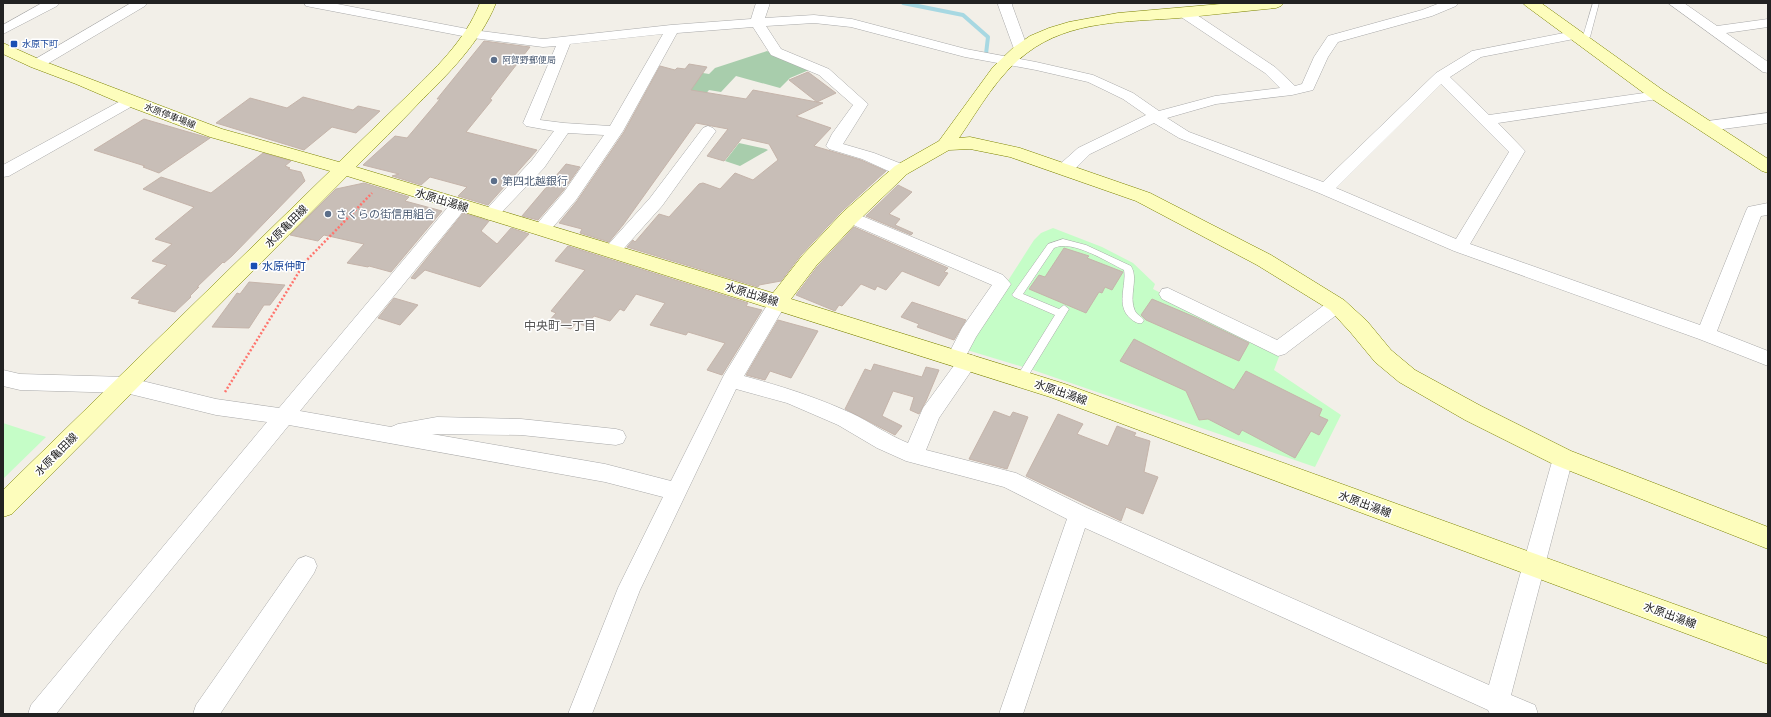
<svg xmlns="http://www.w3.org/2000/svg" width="1771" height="717" font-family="'Noto Sans','Noto Sans JP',sans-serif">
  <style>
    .cemetery { fill: #a8cdac }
    .park { fill: #c5fdc7 }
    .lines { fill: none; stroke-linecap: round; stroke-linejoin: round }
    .stream { stroke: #a7d8e2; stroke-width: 4 }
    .building { fill: #c8beb7; stroke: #c5b4aa }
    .lane-casing { stroke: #a9a9a9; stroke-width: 1 }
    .street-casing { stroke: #a9a9a9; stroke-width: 1 }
    .secondary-casing { stroke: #7b8200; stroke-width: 1 }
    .path { stroke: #ff746d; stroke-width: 2.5; stroke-dasharray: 2 2; stroke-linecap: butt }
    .lane { fill: #fff; fill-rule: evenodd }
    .street { fill: #fff; fill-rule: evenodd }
    .secondary { fill: #fdfdbc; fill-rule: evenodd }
    .transit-dot { fill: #1a4fb4; stroke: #fff; stroke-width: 1.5 }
    .service-dot { fill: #5c6f8a; stroke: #fff; stroke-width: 1.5 }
    .labels { text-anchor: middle; stroke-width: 3; stroke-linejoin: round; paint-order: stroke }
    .far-transit-label { font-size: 9px; fill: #164399; stroke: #fff; text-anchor: start }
    .far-service-label { font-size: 9px; fill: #4e5e75; stroke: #fff; text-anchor: start }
    .far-street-label { font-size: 9px; fill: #222; stroke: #fff }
    .service-label { font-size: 11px; fill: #4e5e75; stroke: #fff; text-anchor: start }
    .street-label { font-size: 11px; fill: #222; stroke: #fff }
    .transit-label { font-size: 11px; fill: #164399; stroke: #fff; text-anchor: start }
    .neighbourhood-label { font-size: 12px; fill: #555; stroke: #fff }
  </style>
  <rect width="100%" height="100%" fill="#f2efe8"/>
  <g class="cemetery">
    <polygon points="767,51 809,70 790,78 780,88 736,76 721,92 709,90 668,138 691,71 709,74 715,68"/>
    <polygon points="739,143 766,149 768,150 740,166 725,161"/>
  </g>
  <g class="park">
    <polygon points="1053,228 1102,247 1133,263 1155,284 1153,289 1280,354 1274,370 1341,415 1315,467 1033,370 967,350 972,337 1034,240 1041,233"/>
    <polygon points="3,423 46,437 3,479"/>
  </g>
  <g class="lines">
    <polyline class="stream" points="903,3 963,15 988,37 986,54"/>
  </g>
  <g class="building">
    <polygon points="484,41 530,47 490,99 492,100 466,132 537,150 488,205 458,196 467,187 430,177 421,185 392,176 399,174 363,165 395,136 407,138 440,99 437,99"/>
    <polygon points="689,64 707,67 691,90 746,99 753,90 817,102 789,80 808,72 836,93 817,102 823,103 796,116 831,128 814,146 861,160 886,171 842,211 801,255 781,281 759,285 758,287 627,247 633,240 635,242 659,214 669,217 699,184 703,183 720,189 735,173 753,180 778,160 769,144 742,138 724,161 707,156 728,129 696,123 623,225 609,242 580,233 582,229 559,223 577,201 624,132 660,66 675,70 677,68 685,69"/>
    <polygon points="303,97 353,110 358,106 380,111 356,133 332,127 304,150 216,123 250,98 287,108"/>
    <polygon points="144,119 209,138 210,138 159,173 143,167 145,166 94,150"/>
    <polygon points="263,153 291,161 285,166 290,168 288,169 301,172 305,181 232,256 224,263 223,262 197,287 199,287 190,296 191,297 175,312 138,303 140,300 131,298 167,265 152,261 172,244 155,239 194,207 143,189 161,177 211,193"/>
    <polygon points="566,164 580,167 563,191 538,220 522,216"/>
    <polygon points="364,183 409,197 405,201 442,211 391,272 369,266 368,267 347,263 364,244 324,235 318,241 290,235 336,189"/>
    <polygon points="898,185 912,192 889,214 900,219 895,225 913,233 911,235 866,216"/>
    <polygon points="463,213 489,221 481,231 497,244 511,228 529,234 480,287 425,270 415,279 411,278"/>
    <polygon points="854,227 948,268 944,272 948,273 939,286 902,271 886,290 877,286 875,290 861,284 842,306 839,305 835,311 796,295 817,267"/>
    <polygon points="568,246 748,303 746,306 762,310 722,375 707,370 725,343 688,332 686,335 650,325 665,303 636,294 624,311 620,309 610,321 594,316 586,326 576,323 571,329 548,322 556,313 551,311 585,270 555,261"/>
    <polygon points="1064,248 1089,256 1087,258 1123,272 1112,290 1105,287 1102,293 1099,292 1086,313 1029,289 1039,275 1045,277"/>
    <polygon points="249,282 285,285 270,305 264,305 249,328 212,327 237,293 240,294"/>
    <polygon points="394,298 418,305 400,325 378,318"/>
    <polygon points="1152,299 1197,318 1249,343 1239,361 1146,320 1141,315"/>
    <polygon points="912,302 966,320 954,340 917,327 919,324 901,317"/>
    <polygon points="778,320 818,331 791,378 770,371 765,380 746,375"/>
    <polygon points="1134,339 1234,390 1246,371 1322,409 1319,416 1328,420 1319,435 1311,431 1295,458 1242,430 1239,435 1208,419 1199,420 1186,391 1120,361"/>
    <polygon points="874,364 922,377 926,367 939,370 926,401 919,414 910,410 914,397 893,391 882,416 902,426 895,435 845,409 865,369 871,371"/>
    <polygon points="994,411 1010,417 1013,412 1028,417 1007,469 969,459"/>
    <polygon points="1058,414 1083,424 1077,434 1108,446 1117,426 1136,433 1134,436 1150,441 1144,472 1158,477 1143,514 1126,507 1121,521 1026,476"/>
  </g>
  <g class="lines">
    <g class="lane-casing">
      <g id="lane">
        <polygon points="1593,3 1599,3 1590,37 1585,42 1579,42 1578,40 1583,36"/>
        <path d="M1063 239 1086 245 1131 266C1139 279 1128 296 1135 311 1137 315 1141 316 1144 320L1142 323C1138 324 1135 322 1131 319 1115 306 1127 285 1124 270 1107 262 1072 239 1054 248L1023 294 1059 309 1064 305 1069 309 1025 381H1017L1016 378 1055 315 1014 297 1012 295 1048 244Z"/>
      </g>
    </g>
    <g class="street-casing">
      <g id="street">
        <polygon points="42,3 59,3 57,6 3,34 3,25"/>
        <polygon points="131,3 147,3 145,6 42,67 37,68 32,67 30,64 32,61"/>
        <path d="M304 3H332L473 30 543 39 671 25 751 19 756 3H770L765 18 814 15 852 19 966 49 1036 62 1093 75 1133 93 1159 111 1215 96 1280 88 1265 73 1178 15 1176 12 1178 9H1188L1275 67 1295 86 1302 84 1314 57 1328 36 1422 10 1440 3H1458L1456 6 1432 16 1338 42 1328 57 1313 90 1292 95 1216 104 1167 118 1189 132 1323 182 1436 73 1472 51 1574 31 1579 32 1581 35 1579 38 1481 57 1450 77 1489 115 1658 91 1663 92 1665 95 1663 98 1658 99 1498 123 1525 151 1470 244 1700 325 1746 211 1748 207 1768 203V215L1761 216 1717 331 1768 351V366L1699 339 1454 251 1319 193 1179 138 1154 123 1090 154 1071 173 1065 174 1059 173 1057 169 1059 165 1078 148 1146 115 1123 99 1088 82 1036 70 965 57 851 27 814 23 766 26 781 49 829 69 868 104 843 144 874 153 907 166 909 170 907 174 901 175 895 174 862 159 829 149 826 146 832 134 853 105 819 75 771 55 753 27 677 33 623 131 576 200 548 233 542 235 536 233 534 229 536 225 564 192 604 135 568 133 544 168 496 218 490 220 484 218 482 214 532 160 554 131 526 126 523 123 556 46 543 47 473 38 311 7 306 6ZM663 34 610 126 564 123 540 120 570 44ZM1441 84 1509 152 1456 239 1336 188Z"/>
        <polygon points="999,3 1013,3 1012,5 1028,49 1026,52 1016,52 1014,49 998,5"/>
        <polygon points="1668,3 1684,3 1717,26 1768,19 1768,27 1726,33 1768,62 1768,73 1763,72"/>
        <polygon points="131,97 136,98 138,101 136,104 9,176 3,177 3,165 126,98"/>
        <polygon points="1768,113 1768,123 1708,131 1703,129 1700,126 1703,123 1708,121"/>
        <polygon points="708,126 713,128 716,131 662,206 618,255 612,257 606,255 603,251 606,247 650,198 703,128"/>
        <path d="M459 200 465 201 467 205 465 209 300 411 391 427 398 424 437 417 521 419 616 429 623 431 626 437 623 443 616 445 521 435 432 434 605 464 671 481 724 375 772 297 778 295 784 297 787 302 744 376C781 386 816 397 851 413 870 422 888 435 908 443L923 408 955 364 949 362 947 357 962 328 992 285 844 221 842 217 844 213 850 211 1003 275 1011 284 976 337 967 354 975 356 978 361 939 418 926 450 1016 473 1087 508 1489 685 1553 458 1556 452 1563 449 1570 452 1573 458 1511 695 1535 705 1538 714H1490L1488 710 1085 528 1023 714H999L1067 519 1004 487 906 461 877 448 838 425 787 403 736 389 640 590 592 714H568L618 588 663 497 605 482 289 425 116 637 56 714H28L31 705 267 422 216 415 126 393 20 390 3 386V370L20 374 126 377 216 399 279 408 453 201Z"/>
        <polygon points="1168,288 1277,340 1331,300 1337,298 1343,300 1346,305 1343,310 1285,354 1278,356 1162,299 1159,294 1162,289"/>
        <polygon points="306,556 314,559 317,566 314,573 220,714 193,714 196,705 298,559"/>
      </g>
    </g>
    <g class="secondary-casing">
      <g id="secondary">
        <path d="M480 3H496C480 43 448 74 418 104 398 125 377 146 356 167L773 293 802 256 843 212 895 166 939 141 993 67 1014 47 1030 36 1049 28 1069 22 1118 13 1232 3H1284L1281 6 1276 8C1244 11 1211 15 1179 18 1127 22 1070 20 1027 53 998 74 979 109 959 138L970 137 1020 148 1150 193 1271 255 1344 300 1367 321 1391 350 1415 370 1481 406 1571 451 1768 527V549L1555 465 1465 420 1399 382 1375 362 1351 333 1330 310 1257 265 1136 201 1010 157 970 149 949 150 907 174 857 222 816 266 791 299 1065 384 1768 638V664L1050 397 535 234 347 176 12 514 3 517V490L330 171 210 137 125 105 76 84 31 67 3 54V43L43 61 222 129 339 162C361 141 383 119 405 98 434 70 465 41 480 3Z"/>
        <polygon points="1523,3 1541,3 1664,91 1768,159 1768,173 1762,171 1652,99 1526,6"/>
      </g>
    </g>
    <polyline class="path" points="225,392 305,262 372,193"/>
    <use href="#lane" class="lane"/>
    <use href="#street" class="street"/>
    <use href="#secondary" class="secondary"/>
  </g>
  <g class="transit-dot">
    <rect x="10" y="40" width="8" height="8" rx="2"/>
    <rect x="250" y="262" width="8" height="8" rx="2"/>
  </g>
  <g class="service-dot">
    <circle cx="494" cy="60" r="4"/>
    <circle cx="494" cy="181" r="4"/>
    <circle cx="328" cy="214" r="4"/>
  </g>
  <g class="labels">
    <g class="far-transit-label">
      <text x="22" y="47">水原下町</text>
    </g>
    <g class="far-service-label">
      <text x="502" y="63">阿賀野郵便局</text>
    </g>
    <g class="far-street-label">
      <text transform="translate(170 116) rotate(21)" y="3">水原停車場線</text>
    </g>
    <g class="service-label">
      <text x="502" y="185">第四北越銀行</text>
      <text x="336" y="218">さくらの街信用組合</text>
    </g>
    <g class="street-label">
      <text transform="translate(442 200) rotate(17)" y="4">水原出湯線</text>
      <text transform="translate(286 226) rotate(-45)" y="4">水原亀田線</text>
      <text transform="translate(752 294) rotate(17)" y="4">水原出湯線</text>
      <text transform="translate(1061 392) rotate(19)" y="4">水原出湯線</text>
      <text transform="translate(56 454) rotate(-45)" y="4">水原亀田線</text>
      <text transform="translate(1365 504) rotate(20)" y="4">水原出湯線</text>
      <text transform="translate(1670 615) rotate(20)" y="4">水原出湯線</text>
    </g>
    <g class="transit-label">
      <text x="262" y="270">水原仲町</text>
    </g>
    <g class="neighbourhood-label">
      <text x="560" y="330">中央町一丁目</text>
    </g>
  </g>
  <rect width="1771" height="717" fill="none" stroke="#222222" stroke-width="8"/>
</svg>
